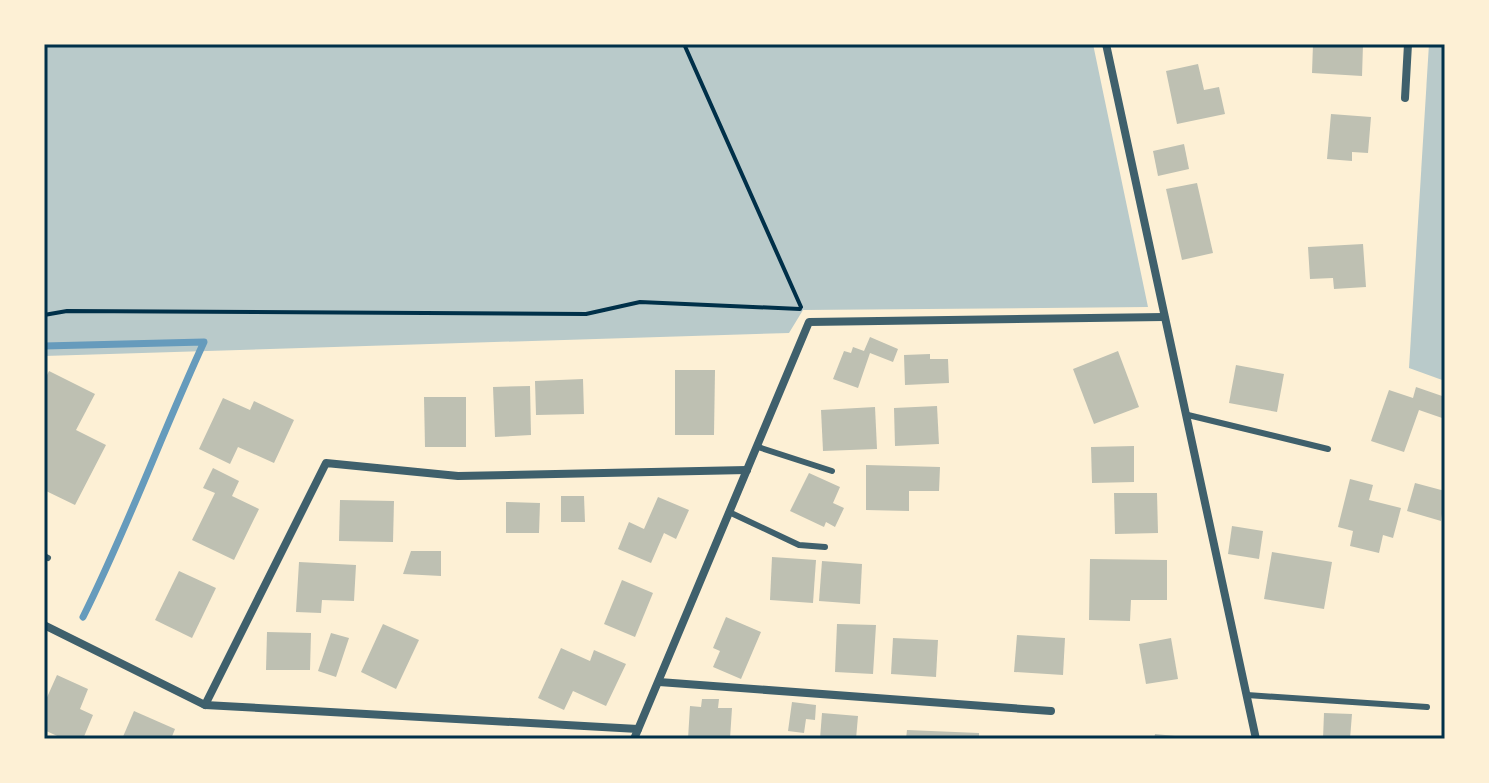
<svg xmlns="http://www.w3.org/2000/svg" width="1489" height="783" font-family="Karla,sans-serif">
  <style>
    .green { fill: #b9caca }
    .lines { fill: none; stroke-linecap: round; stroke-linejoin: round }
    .stream { stroke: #669bbc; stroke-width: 7 }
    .building { fill: #bec0b2 }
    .path { stroke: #003049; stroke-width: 4 }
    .service { stroke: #3f606c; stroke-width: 6 }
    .minor { stroke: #3f606c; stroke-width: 8 }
    .neatline { fill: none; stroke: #003049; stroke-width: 3 }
  </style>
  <rect width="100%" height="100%" fill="#fdf0d5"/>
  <g class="green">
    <polygon points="44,44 1093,44 1148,307 803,310 789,333 44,356"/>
    <polygon points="1429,44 1445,44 1445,381 1409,368"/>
  </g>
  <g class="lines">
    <path class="stream" d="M44 346 204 342C162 433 128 527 83 617"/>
  </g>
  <g class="building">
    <polygon points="1313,44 1363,44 1362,76 1312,73"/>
    <polygon points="1198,64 1204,90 1219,87 1225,114 1177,124 1166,71"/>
    <polygon points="1331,114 1371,117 1368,153 1352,152 1352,161 1327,159"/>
    <polygon points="1184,144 1189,169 1158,176 1153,151"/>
    <polygon points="1197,183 1213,253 1182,260 1166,189"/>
    <polygon points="1363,244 1366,287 1334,289 1333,278 1310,279 1308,247"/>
    <polygon points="870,337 898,349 893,362 870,353 858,388 833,379 844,351 851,353 853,347 864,351"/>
    <polygon points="1118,351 1139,407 1094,424 1073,369"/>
    <polygon points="930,354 930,359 948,359 949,383 905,385 904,355"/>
    <polygon points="1236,365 1284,374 1277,412 1229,403"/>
    <polygon points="675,370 715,370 714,435 675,435"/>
    <polygon points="49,371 95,394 76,430 106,445 75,505 44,490 44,381"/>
    <polygon points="583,379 584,414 536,415 535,381"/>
    <polygon points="530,386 531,435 495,437 493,387"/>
    <polygon points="1416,387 1445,397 1445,419 1419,410 1404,452 1371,441 1389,390 1413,398"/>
    <polygon points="424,397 466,397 466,447 425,447"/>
    <polygon points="223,398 250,410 254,401 294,420 274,463 238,447 230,464 199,449"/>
    <polygon points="937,406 939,444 895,446 894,408"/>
    <polygon points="875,407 877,449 823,451 821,410"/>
    <polygon points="1134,446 1134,482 1092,483 1091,447"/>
    <polygon points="866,465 940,467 939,491 909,491 909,511 866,510"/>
    <polygon points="213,468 239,481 232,496 259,509 234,560 192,540 215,493 203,488"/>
    <polygon points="809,473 840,487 833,503 844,508 835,527 826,522 824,527 790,511"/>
    <polygon points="1350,479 1373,485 1369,500 1401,508 1393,538 1383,535 1379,553 1350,546 1353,531 1338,527"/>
    <polygon points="1415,483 1445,491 1441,521 1407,511"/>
    <polygon points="1114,493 1157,493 1158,533 1115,534"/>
    <polygon points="561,496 584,496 585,522 561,522"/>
    <polygon points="658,497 689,510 676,539 664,533 651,563 618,549 629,522 644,529"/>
    <polygon points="340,500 394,501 393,542 339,541"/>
    <polygon points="506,502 540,503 539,533 506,533"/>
    <polygon points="1232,526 1263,531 1259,559 1228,554"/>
    <polygon points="411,551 441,551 441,576 403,574"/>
    <polygon points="1272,552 1332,562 1324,609 1264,599"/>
    <polygon points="772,557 816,560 813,603 770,600"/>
    <polygon points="1090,559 1167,560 1167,600 1131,600 1130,621 1089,620"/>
    <polygon points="822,561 862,564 860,604 819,601"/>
    <polygon points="299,562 356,565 354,601 322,600 321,613 296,612"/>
    <polygon points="179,571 216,588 192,638 155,620"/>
    <polygon points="622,580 653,593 635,637 604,624"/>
    <polygon points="726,617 761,632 741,679 713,667 720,651 713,648"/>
    <polygon points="383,624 419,640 396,689 361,672"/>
    <polygon points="837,624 876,625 873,674 835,672"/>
    <polygon points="267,632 311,633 310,670 266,670"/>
    <polygon points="331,633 349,638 336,677 318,671"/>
    <polygon points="1017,635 1065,638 1063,675 1014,672"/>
    <polygon points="893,638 938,640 936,677 891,674"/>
    <polygon points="1171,638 1178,679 1146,684 1139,644"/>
    <polygon points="561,648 590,661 594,650 626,664 606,706 573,691 564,710 538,698"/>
    <polygon points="57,675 88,689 80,709 93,715 83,739 64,739 44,730 44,704"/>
    <polygon points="702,699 719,699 718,708 732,708 730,739 688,739 690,706 701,707"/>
    <polygon points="792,702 816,705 815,720 806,719 804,733 788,731"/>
    <polygon points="134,711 175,729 171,739 122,739"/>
    <polygon points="822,713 858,716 856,739 820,739"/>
    <polygon points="1324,713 1352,714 1350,739 1323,739"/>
    <polygon points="907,730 979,733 979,739 906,739"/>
    <polygon points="1155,734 1185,737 1185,739 1154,739"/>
  </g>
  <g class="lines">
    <g class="path">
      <polyline points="684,44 801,307"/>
      <polyline points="44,315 67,311 586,314 640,302 800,309"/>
    </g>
    <g class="service">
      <polyline points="1188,415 1328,449"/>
      <polyline points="758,447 832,471"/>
      <polyline points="729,512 799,545 825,547"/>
      <polyline points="44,556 48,558"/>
      <polyline points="1247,695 1427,707"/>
    </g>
    <g class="minor">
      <polyline points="1106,44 1256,739"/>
      <polyline points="1405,98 1408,44"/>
      <polyline points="44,625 205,705 638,729"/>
      <polyline points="659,682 1051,711"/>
      <polyline points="205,705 326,463 458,476 747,470"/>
      <polyline points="634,739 809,322 1164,317"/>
    </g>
  </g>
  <rect width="1489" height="783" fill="none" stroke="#fdf0d5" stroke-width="92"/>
  <rect x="46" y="46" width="1397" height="691" class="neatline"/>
</svg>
